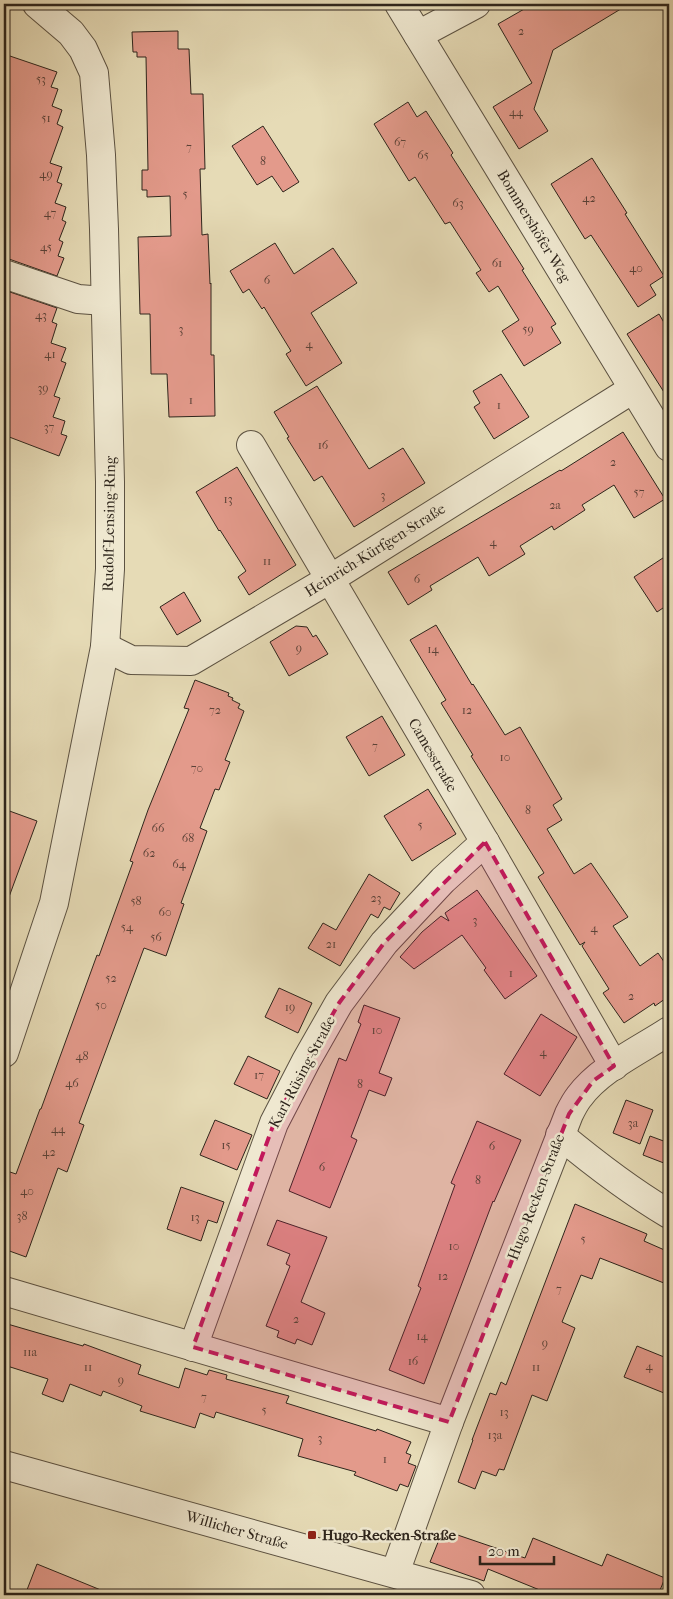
<svg xmlns="http://www.w3.org/2000/svg" width="673" height="1599" font-family="'IM FELL French Canon',serif">
  <style>
    .building { fill: #e39a8b; stroke: #2e251c }
    .lines { fill: none; stroke-linecap: round; stroke-linejoin: round }
    .minor-casing { stroke: #5c5242; stroke-width: 30 }
    .minor { stroke: #efe8d0; stroke-width: 28 }
    .marked { fill: #c2185b; fill-opacity: 0.2; stroke: #c2185b; stroke-width: 4; stroke-dasharray: 10 6; stroke-linejoin: round }
    .poi-dot { fill: #8f2418; stroke: #efe8d0; stroke-width: 2 }
    .labels { text-anchor: middle; stroke-width: 5; stroke-linejoin: round; paint-order: stroke }
    .number-label { font-size: 12px; fill: #5b4238 }
    .street-label { font-size: 15px; fill: #2e251c; stroke: #efe8d0 }
    .poi-label { font-size: 15px; font-weight: bold; fill: #2e251c; stroke: #efe8d0; text-anchor: start }
  </style>
  <rect width="100%" height="100%" fill="#e6dbb6"/>
  <filter id="stains"><feTurbulence type="fractalNoise" baseFrequency=".004" numOctaves="4"/><feColorMatrix values="0 0 0 0 .2 0 0 0 0 .09 0 0 0 0 .02 0 0 0 .5 -.17"/></filter>
  <radialGradient id="worn" r=".72"><stop offset=".6" stop-color="#630" stop-opacity="0"/><stop offset="1" stop-color="#630" stop-opacity=".3"/></radialGradient>
  <g class="building">
    <polygon points="533,4 629,4 553,50 534,109 548,131 519,149 493,107 532,83 498,24"/>
    <polygon points="178,31 178,49 189,49 191,94 203,94 205,169 200,169 202,235 208,234 210,284 211,283 211,355 214,355 215,416 169,417 167,374 151,374 150,314 140,314 138,237 171,236 170,196 147,197 147,190 142,190 142,170 148,170 146,57 137,57 137,52 133,52 132,32"/>
    <polygon points="4,54 57,72 51,87 58,89 52,106 62,110 57,124 63,127 50,163 62,167 57,182 62,184 55,203 66,207 62,220 66,222 59,240 63,242 58,256 64,258 57,276 9,259 4,259"/>
    <polygon points="408,102 417,117 426,111 453,153 451,155 524,269 522,270 556,324 551,327 561,343 524,366 502,331 519,320 498,286 489,292 476,273 481,270 450,222 445,224 415,177 409,181 374,124"/>
    <polygon points="263,126 299,182 283,192 272,176 257,185 232,146"/>
    <polygon points="592,158 627,213 625,214 664,276 650,285 656,295 638,307 591,235 585,239 551,184"/>
    <polygon points="275,243 294,274 333,248 357,283 311,313 342,363 306,386 286,354 291,351 264,307 262,309 249,289 243,293 230,271"/>
    <polygon points="4,290 57,308 52,322 57,324 51,343 66,348 61,361 66,363 54,396 60,398 53,417 65,421 61,434 67,436 59,456 4,435"/>
    <polygon points="659,314 669,331 669,400 627,334"/>
    <polygon points="501,374 529,417 494,439 474,407 480,403 473,391"/>
    <polygon points="317,386 369,469 403,448 425,483 354,527 322,476 314,481 287,438 289,437 274,412"/>
    <polygon points="623,432 665,499 634,518 614,485 582,505 585,510 554,530 552,526 520,546 525,554 489,576 478,557 430,586 432,590 408,605 388,572 560,470 561,471"/>
    <polygon points="237,467 296,565 249,595 238,577 246,571 220,530 219,531 196,492"/>
    <polygon points="669,554 669,604 657,612 634,577"/>
    <polygon points="184,592 201,621 177,635 160,607"/>
    <polygon points="436,625 472,685 473,684 505,735 520,727 562,799 553,805 562,820 547,829 574,874 591,863 628,917 613,926 640,966 658,953 669,969 669,996 655,1006 654,1003 624,1023 603,993 609,989 582,946 585,942 580,945 538,877 544,873 471,756 473,755 441,703 446,700 410,640"/>
    <polygon points="296,626 307,627 313,637 316,635 328,654 289,676 270,642"/>
    <polygon points="195,680 229,693 228,696 233,698 232,700 240,704 238,708 244,711 225,760 230,762 219,790 215,789 200,828 207,831 181,903 184,904 166,956 144,948 79,1123 84,1125 67,1172 58,1168 26,1257 4,1249 4,1170 16,1174 40,1109 41,1109 97,955 99,956 133,862 130,861 148,810 189,709 184,708"/>
    <polygon points="382,716 405,755 369,776 346,737"/>
    <polygon points="428,789 456,834 412,861 384,816"/>
    <polygon points="4,809 37,821 6,905 4,904"/>
    <polygon points="369,874 400,893 390,910 384,907 378,918 371,914 340,966 308,948 323,923 336,930"/>
    <polygon points="477,890 537,976 505,999 484,970 486,968 462,935 414,969 400,957 422,932 441,916 449,921 445,913"/>
    <polygon points="279,988 312,1003 298,1033 265,1017"/>
    <polygon points="364,1005 400,1018 379,1073 392,1078 385,1096 369,1090 351,1137 357,1140 330,1208 289,1191 339,1058 346,1061 361,1024 358,1022"/>
    <polygon points="541,1014 577,1037 540,1096 504,1074"/>
    <polygon points="248,1056 280,1071 267,1099 234,1084"/>
    <polygon points="626,1100 653,1110 640,1144 613,1133"/>
    <polygon points="215,1120 252,1135 237,1170 200,1155"/>
    <polygon points="477,1121 521,1140 494,1202 493,1201 424,1384 389,1370 421,1288 418,1286 455,1185 451,1183"/>
    <polygon points="650,1136 669,1143 669,1165 643,1155"/>
    <polygon points="181,1187 224,1202 217,1223 208,1220 201,1241 167,1229"/>
    <polygon points="575,1204 647,1234 644,1241 669,1252 669,1285 600,1258 592,1279 581,1275 562,1322 575,1328 547,1401 532,1395 504,1470 499,1469 496,1476 482,1471 475,1489 458,1482 473,1440 472,1440 490,1393 496,1395 501,1382 506,1385"/>
    <polygon points="277,1220 327,1237 301,1302 325,1313 312,1345 297,1339 295,1344 277,1337 279,1331 266,1326 290,1266 286,1264 290,1254 267,1245"/>
    <polygon points="4,1323 83,1346 84,1344 141,1365 138,1374 179,1388 185,1368 207,1375 209,1370 227,1375 226,1379 289,1396 286,1403 376,1431 377,1429 411,1442 406,1453 411,1455 408,1463 416,1466 408,1487 400,1484 397,1491 354,1475 356,1472 298,1456 303,1439 216,1412 214,1418 200,1413 195,1428 140,1411 142,1406 103,1391 101,1396 70,1384 63,1402 42,1394 48,1379 4,1365"/>
    <polygon points="637,1346 669,1359 669,1395 624,1377"/>
    <polygon points="443,1530 525,1558 533,1538 602,1566 607,1554 665,1578 658,1595 552,1595 488,1569 484,1581 430,1562"/>
    <polygon points="37,1564 69,1577 113,1595 25,1595"/>
  </g>
  <g class="lines">
    <g class="minor-casing">
      <g id="minor">
        <polyline points="399,4 669,447"/>
        <polyline points="418,35 476,4"/>
        <polyline points="4,274 78,299 105,301"/>
        <polyline points="251,445 485,842 614,1066"/>
        <polyline points="105,647 131,660 191,661 330,579 633,389"/>
        <polyline points="4,1053 54,903 105,647 110,569 110,482 104,229 101,155 94,73 83,49 71,33 37,4"/>
        <path d="M560 1135C595 1164 630 1191 669 1214"/>
        <polyline points="4,1291 449,1422"/>
        <polyline points="193,1347 274,1123 306,1061 339,1003 384,943 443,880 485,842"/>
        <polyline points="4,1465 471,1595"/>
        <path d="M395 1573 449 1422 569 1114C572 1108 575 1102 579 1097 599 1069 640 1050 669 1031"/>
      </g>
    </g>
    <use href="#minor" class="minor"/>
  </g>
  <path class="marked" d="M485 842 614 1066 593 1081 569 1114 449 1422 193 1347 274 1123 306 1061 339 1003 384 943Z"/>
  <rect class="poi-dot" x="307" y="1530" width="10" height="10" rx="2.5"/>
  <g class="labels">
    <g class="number-label">
      <text x="521" y="35">2</text>
      <text x="41" y="83">53</text>
      <text x="516" y="116">44</text>
      <text x="46" y="122">51</text>
      <text x="400" y="146">67</text>
      <text x="189" y="151">7</text>
      <text x="423" y="159">65</text>
      <text x="263" y="165">8</text>
      <text x="46" y="178">49</text>
      <text x="185" y="198">5</text>
      <text x="589" y="202">42</text>
      <text x="458" y="207">63</text>
      <text x="50" y="217">47</text>
      <text x="46" y="251">45</text>
      <text x="497" y="267">61</text>
      <text x="636" y="272">40</text>
      <text x="267" y="284">6</text>
      <text x="41" y="319">43</text>
      <text x="181" y="333">3</text>
      <text x="528" y="333">59</text>
      <text x="309" y="348">4</text>
      <text x="50" y="358">41</text>
      <text x="43" y="392">39</text>
      <text x="191" y="404">1</text>
      <text x="499" y="409">1</text>
      <text x="49" y="431">37</text>
      <text x="323" y="449">16</text>
      <text x="613" y="466">2</text>
      <text x="639" y="496">57</text>
      <text x="383" y="499">3</text>
      <text x="228" y="503">13</text>
      <text x="555" y="509">2a</text>
      <text x="493" y="546">4</text>
      <text x="267" y="565">11</text>
      <text x="417" y="583">6</text>
      <text x="299" y="652">9</text>
      <text x="433" y="653">14</text>
      <text x="215" y="714">72</text>
      <text x="467" y="714">12</text>
      <text x="375" y="750">7</text>
      <text x="505" y="761">10</text>
      <text x="197" y="772">70</text>
      <text x="528" y="814">8</text>
      <text x="420" y="829">5</text>
      <text x="158" y="832">66</text>
      <text x="188" y="842">68</text>
      <text x="149" y="857">62</text>
      <text x="179" y="868">64</text>
      <text x="376" y="902">23</text>
      <text x="136" y="905">58</text>
      <text x="165" y="916">60</text>
      <text x="475" y="924">3</text>
      <text x="127" y="931">54</text>
      <text x="594" y="932">4</text>
      <text x="156" y="941">56</text>
      <text x="331" y="948">21</text>
      <text x="511" y="977">1</text>
      <text x="111" y="982">52</text>
      <text x="631" y="1000">2</text>
      <text x="101" y="1009">50</text>
      <text x="290" y="1011">19</text>
      <text x="377" y="1034">10</text>
      <text x="543" y="1056">4</text>
      <text x="82" y="1060">48</text>
      <text x="259" y="1079">17</text>
      <text x="72" y="1087">46</text>
      <text x="360" y="1088">8</text>
      <text x="633" y="1127">3a</text>
      <text x="58" y="1133">44</text>
      <text x="226" y="1149">15</text>
      <text x="492" y="1150">6</text>
      <text x="49" y="1156">42</text>
      <text x="322" y="1171">6</text>
      <text x="478" y="1184">8</text>
      <text x="27" y="1195">40</text>
      <text x="22" y="1220">38</text>
      <text x="195" y="1221">13</text>
      <text x="583" y="1243">5</text>
      <text x="454" y="1250">10</text>
      <text x="443" y="1280">12</text>
      <text x="559" y="1293">7</text>
      <text x="296" y="1323">2</text>
      <text x="422" y="1340">14</text>
      <text x="545" y="1347">9</text>
      <text x="30" y="1356">11a</text>
      <text x="413" y="1365">16</text>
      <text x="649" y="1370">4</text>
      <text x="88" y="1371">11</text>
      <text x="536" y="1371">11</text>
      <text x="121" y="1384">9</text>
      <text x="204" y="1401">7</text>
      <text x="264" y="1414">5</text>
      <text x="504" y="1416">13</text>
      <text x="495" y="1439">13a</text>
      <text x="320" y="1442">3</text>
      <text x="385" y="1463">1</text>
    </g>
    <g class="street-label">
      <text transform="translate(534 226) rotate(59)" y="5">Bommershöfer Weg</text>
      <text transform="translate(109 524) rotate(-89)" y="5">Rudolf-Lensing-Ring</text>
      <text transform="translate(375 550) rotate(-32)" y="5">Heinrich-Kürfgen-Straße</text>
      <text transform="translate(433 755) rotate(60)" y="5">Camesstraße</text>
      <text transform="translate(302 1072) rotate(-62)" y="5">Karl-Rüsing-Straße</text>
      <text transform="translate(536 1197) rotate(-69)" y="5">Hugo-Recken-Straße</text>
      <text transform="translate(237 1530) rotate(16)" y="5">Willicher Straße</text>
    </g>
    <g class="poi-label">
      <text x="322" y="1540">Hugo-Recken-Straße</text>
    </g>
  </g>
  <rect width="673" height="1599" fill="none" stroke="#e6dbb6" stroke-width="20"/>
  <rect x="5" y="5" width="663" height="1589" fill="none" stroke="#2e251c" stroke-width="2.5"/>
  <rect x="10" y="10" width="653" height="1579" fill="none" stroke="#2e251c"/>
  <path d="M480 1556v8h74v-8" fill="none" stroke="#2e251c" stroke-width="2.5"/>
  <text x="488" y="1556" font-size="15" fill="#2e251c" stroke="#efe8d0" stroke-width="4" paint-order="stroke">20 m</text>
  <rect width="100%" height="100%" filter="url(#stains)"/>
  <rect width="100%" height="100%" fill="url(#worn)"/>
</svg>
